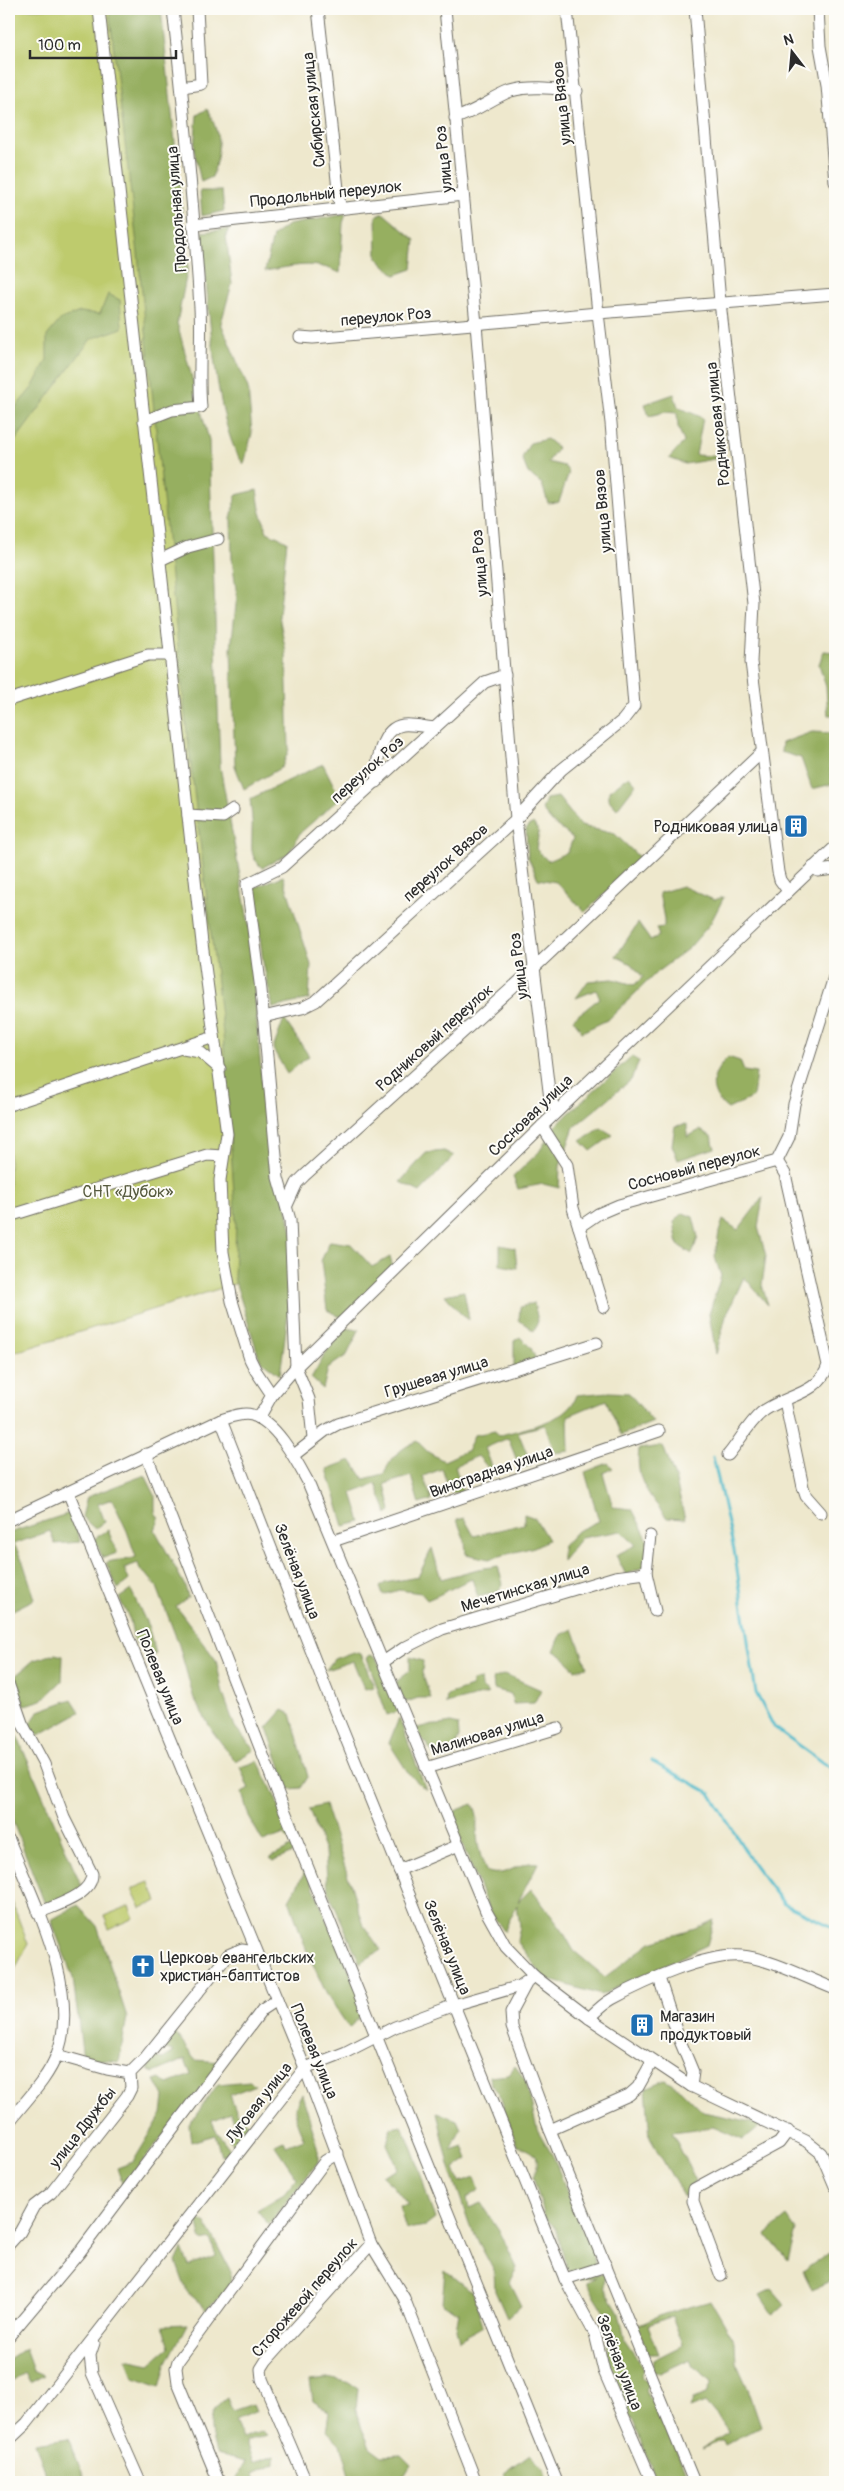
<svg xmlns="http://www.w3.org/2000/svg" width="844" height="2491" font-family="Pangolin,sans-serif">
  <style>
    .green { fill: #becb6d; stroke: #747b4c }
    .forest { fill: #96af60; stroke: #606d46 }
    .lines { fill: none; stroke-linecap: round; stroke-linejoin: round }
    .stream { stroke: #4db9c9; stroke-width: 3 }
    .street-casing { stroke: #6f6d64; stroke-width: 13 }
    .street { stroke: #fff; stroke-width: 11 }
    .labels { text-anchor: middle; stroke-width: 4; stroke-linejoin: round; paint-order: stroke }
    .street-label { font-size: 16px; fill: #2b2b2b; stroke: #fdfcf7 }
    .poi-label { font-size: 16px; fill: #2b2b2b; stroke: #fdfcf7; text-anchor: start }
    .park-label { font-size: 16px; fill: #575b3f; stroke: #fdfcf7 }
  </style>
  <rect width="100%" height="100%" fill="#fdfcf7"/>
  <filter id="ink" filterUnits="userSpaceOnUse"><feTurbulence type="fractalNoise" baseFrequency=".02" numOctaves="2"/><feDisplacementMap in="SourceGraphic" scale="10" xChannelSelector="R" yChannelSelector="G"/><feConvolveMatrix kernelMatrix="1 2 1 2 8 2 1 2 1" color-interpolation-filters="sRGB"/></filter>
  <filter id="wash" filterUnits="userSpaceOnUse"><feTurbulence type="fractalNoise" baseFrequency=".0096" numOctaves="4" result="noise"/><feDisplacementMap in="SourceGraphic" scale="20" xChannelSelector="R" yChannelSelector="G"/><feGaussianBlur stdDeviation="1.12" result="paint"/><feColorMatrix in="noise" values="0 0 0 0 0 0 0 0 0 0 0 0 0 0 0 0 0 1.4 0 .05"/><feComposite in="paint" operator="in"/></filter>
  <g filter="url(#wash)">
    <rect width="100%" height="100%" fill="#eee8cd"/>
    <g class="green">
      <polygon points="9,9 128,9 257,1277 9,1354"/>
      <polygon points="149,1882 157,1901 141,1908 132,1889"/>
      <polygon points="9,1894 28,1944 9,1981"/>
      <polygon points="129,1906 134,1918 109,1929 104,1916"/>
    </g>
    <g class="forest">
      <polygon points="109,9 161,9 188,267 177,323 209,440 220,766 249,926 262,1084 296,1253 280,1375 260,1360 234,1278 236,1222 223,1033 186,724 138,253"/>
      <path d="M207 109C221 134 221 150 212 177L201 182 194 150 197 115Z"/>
      <polygon points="200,191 222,191 224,211 202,216"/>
      <polygon points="383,213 415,240 412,269 395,275 377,258 376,216"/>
      <path d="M346 214 343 223 340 273C313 260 294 266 265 271L273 236 288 225Z"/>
      <path d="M229 229 226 235 232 284 221 323 248 388 252 433 244 464C214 432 207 281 202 232Z"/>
      <polygon points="108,294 120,300 122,328 91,339 9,449 9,415 32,388 47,360 47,336 61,319 80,312 100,314"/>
      <polygon points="674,394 678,407 703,418 696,455 726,457 685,464 669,458 684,442 678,427 677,413 665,412 649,416 645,404"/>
      <polygon points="547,439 558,448 548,462 564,466 569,472 559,502 548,503 542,484 528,473 522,458 530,443"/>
      <polygon points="257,490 260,509 267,532 287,541 279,615 286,653 289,749 282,767 244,789 235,766 231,648 237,596 232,560 231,519 236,495"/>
      <polygon points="824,651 835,652 835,715 828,715 826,687 819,664"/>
      <polygon points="812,732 834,733 835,750 830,760 832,784 812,789 801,758 781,752 782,743"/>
      <path d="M323 764 340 798 300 833 289 853 262 868C249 856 252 848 252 832 253 821 251 810 250 799Z"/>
      <polygon points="629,776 636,784 617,809 609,800 609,791"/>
      <polygon points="558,797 581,826 615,834 642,860 585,912 556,882 538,879 528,857 526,829 533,823 539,832 536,849 548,861 568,852 573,838 553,823 542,810 546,799"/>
      <polygon points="283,876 311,965 309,999 273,1008 263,962 254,888"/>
      <polygon points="682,886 714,900 724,897 710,924 689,948 657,972 609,1019 582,1032 573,1019 600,998 596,990 576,998 588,981 613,979 634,985 643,977 631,964 616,956 638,923 650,940 659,936 656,928 664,927 664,919 659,893"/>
      <polygon points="284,1019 309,1056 287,1074 273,1049"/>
      <polygon points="632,1056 639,1062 631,1080 574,1127 560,1166 559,1188 543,1184 518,1189 513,1177 539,1152 556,1125"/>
      <path d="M728 1057 740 1061 744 1071 756 1073 753 1097 728 1109C706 1093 711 1073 728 1057Z"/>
      <polygon points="687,1124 687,1137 700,1130 711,1136 715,1148 678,1160 672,1145 675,1126"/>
      <polygon points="601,1128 613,1135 591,1151 581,1141"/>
      <polygon points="444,1151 454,1156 420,1192 400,1182 426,1153"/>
      <polygon points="763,1197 758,1227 766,1256 762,1285 768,1305 744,1277 726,1316 716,1354 709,1314 721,1276 715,1257 719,1232 723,1220 738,1230"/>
      <polygon points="683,1213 693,1217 698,1237 692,1254 678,1245 674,1222"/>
      <polygon points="330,1241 351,1244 372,1267 390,1257 394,1271 344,1319 327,1310 321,1261"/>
      <polygon points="500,1245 515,1248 517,1268 500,1265"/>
      <polygon points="464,1291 469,1319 469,1320 461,1314 445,1295"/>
      <polygon points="534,1303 538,1321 534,1331 519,1320 520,1307"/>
      <polygon points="345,1328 359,1330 347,1355 328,1368 323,1389 311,1378 327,1351"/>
      <polygon points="520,1337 531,1348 537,1362 514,1369 514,1341"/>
      <path d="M609 1392 629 1393 653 1422 621 1435 606 1400 568 1416 569 1451 555 1453 545 1425 518 1432 532 1466 520 1468 508 1438 485 1448 496 1477 478 1456 455 1466 463 1493 450 1492 442 1469 423 1476 432 1500 419 1504 411 1476 385 1484 391 1511 388 1515 376 1484 352 1493 361 1522 344 1526 327 1469 351 1460 364 1479 384 1474C391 1457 401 1448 417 1441L428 1452 444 1461 468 1450 474 1435 495 1431 498 1436C522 1428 568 1423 577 1395Z"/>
      <path d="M663 1446 675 1478 685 1519 667 1518C648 1493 635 1481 639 1449Z"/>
      <polygon points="608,1463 613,1468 603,1473 613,1507 632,1509 649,1542 647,1565 626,1575 616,1555 636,1545 621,1531 581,1538 562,1561 562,1547 577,1531 599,1521 585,1472"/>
      <path d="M145 1475 155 1495V1512L159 1519 155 1530 185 1586 188 1597 176 1606 216 1660 223 1694 235 1727 254 1750 235 1761 213 1732 194 1699 179 1645 157 1587 148 1576 140 1570 138 1563 124 1568 129 1580 118 1589 106 1563C117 1558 125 1562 136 1557L127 1531 112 1499 98 1504 105 1522 95 1529 82 1517 87 1497Z"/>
      <polygon points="70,1513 77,1527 80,1542 55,1544 50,1531 14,1544 23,1562 35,1599 9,1612 9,1533"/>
      <polygon points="524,1514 535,1518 548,1540 534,1547 489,1559 466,1554 465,1541 457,1520 464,1518 474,1536 524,1524"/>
      <polygon points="108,1530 117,1553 103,1558 94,1539"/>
      <path d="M432 1548 441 1579 478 1569 498 1566 503 1584 498 1592 478 1597 472 1579C456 1585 443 1594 427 1600L421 1593 399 1590 383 1595 380 1587 385 1583 418 1577Z"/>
      <polygon points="131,1590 148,1626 156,1654 151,1656 134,1641 130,1620 119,1598"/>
      <polygon points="573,1629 587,1667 575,1670 565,1658 554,1651 561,1635"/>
      <polygon points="353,1652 361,1654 374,1687 365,1689 363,1686 353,1661 326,1670 334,1659"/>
      <polygon points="55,1654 63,1656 62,1681 42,1700 25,1705 14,1677 34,1660"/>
      <polygon points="370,1655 376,1657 400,1711 387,1715 367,1658"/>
      <polygon points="410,1657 423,1661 422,1673 431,1698 418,1698 407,1702 401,1697 396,1682 410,1671"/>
      <polygon points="505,1674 541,1690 534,1703 513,1704 511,1694 494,1689 493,1679"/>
      <polygon points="480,1679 481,1687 489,1693 446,1704 447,1695 471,1687 473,1681"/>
      <polygon points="72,1699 80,1712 39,1735 26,1730 39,1711"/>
      <polygon points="283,1710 291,1714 308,1777 301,1788 289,1789 267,1728"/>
      <polygon points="9,1717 82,1887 52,1906 44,1902 9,1812"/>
      <polygon points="399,1718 426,1790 409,1774 389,1743"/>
      <path d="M451 1723 458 1725 459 1737 454 1750 457 1755 439 1761 415 1729C427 1724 439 1726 451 1723Z"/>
      <polygon points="258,1761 272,1790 366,2010 349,2028 326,1993 306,1949 289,1900 304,1874 295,1852 274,1861 270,1858 293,1846 284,1834 263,1842 249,1817 242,1793 249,1789 240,1767"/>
      <path d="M473 1804C479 1815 476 1820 477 1831 477 1846 481 1858 486 1871 506 1880 518 1860 538 1863L518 1902 531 1889 562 1930 574 1951 605 1977 651 1942 695 1929 714 1920 707 1945 601 1995 544 1978 517 1941 520 1926 517 1905 504 1931 488 1908 450 1813Z"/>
      <polygon points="325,1805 364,1926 381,1950 360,1963 328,1891 325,1852 309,1809"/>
      <polygon points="78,1905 97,1926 127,2017 119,2062 84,2058 82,2051 73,1978 51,1920"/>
      <polygon points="176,2034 195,2060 222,2062 123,2186 117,2168 133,2162 162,2114 164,2097 155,2080 161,2078 168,2084 191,2075 185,2059 154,2073 149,2071 149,2056 163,2059 174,2052 164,2048 165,2036"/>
      <path d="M515 2066 526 2081 537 2129 554 2158 581 2228 591 2240 597 2276 602 2273 605 2276 604 2287 619 2312 625 2340 644 2368 641 2376 650 2383 646 2389 648 2397 658 2406 690 2482H657L633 2421C624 2412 626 2403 622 2393 616 2378 608 2362 607 2345 607 2337 612 2332 609 2323 605 2309 593 2295 587 2282L596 2277 581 2279 567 2268 555 2226 545 2217 533 2177C542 2158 537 2151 517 2146L499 2093 491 2085 490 2076 509 2074Z"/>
      <polygon points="665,2080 681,2090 703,2112 762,2124 743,2140 713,2127 672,2132 696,2181 684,2197 650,2138 646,2088"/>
      <polygon points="250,2081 255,2085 230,2095 237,2113 251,2126 235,2148 229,2139 237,2129 231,2113 212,2120 215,2129 232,2152 221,2155 215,2135 191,2142 189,2125 218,2084"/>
      <path d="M302 2094 318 2147V2162L269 2225 257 2210 284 2194 297 2178 274 2144 284 2140 286 2146 304 2139C296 2121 290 2111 302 2094Z"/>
      <polygon points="437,2112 457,2120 461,2129 451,2150 463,2146 468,2159 455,2168 460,2182 475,2177 480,2190 467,2198 469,2208 481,2203 499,2230 517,2268 509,2282 521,2306 507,2318 495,2291 494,2271 470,2226 449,2165"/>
      <path d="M401 2126C418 2154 423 2188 435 2219L426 2226 406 2229 399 2206 408 2205 393 2186 382 2176 398 2168 387 2144 391 2128Z"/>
      <polygon points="787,2217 796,2230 788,2261 766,2234"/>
      <polygon points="197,2220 205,2222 230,2270 231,2288 207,2309 187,2292 176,2262 182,2249 189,2266 216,2256 210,2239 202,2241"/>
      <polygon points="830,2252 835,2261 835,2279 812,2289 803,2271"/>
      <polygon points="445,2270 473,2292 483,2326 459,2340 456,2329 459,2312 442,2304"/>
      <polygon points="772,2289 785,2304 773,2315 760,2295"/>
      <polygon points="711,2301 735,2342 736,2362 749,2391 761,2426 725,2445 723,2440 702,2449 730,2431 705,2402 690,2408 693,2399 707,2394 712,2381 693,2366 690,2359 660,2373 652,2371 653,2360 683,2345 672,2316 648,2325 659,2354 648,2354 637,2326 664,2314"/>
      <polygon points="187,2324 166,2365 160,2387 134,2378 126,2359 150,2364 170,2347 163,2325"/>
      <polygon points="25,2348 33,2370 44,2375 30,2383 25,2373 9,2384 9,2359"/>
      <polygon points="327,2378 347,2382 358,2389 356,2409 362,2429 370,2447 382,2456 401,2455 411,2465 404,2476 375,2475 371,2482 351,2482 340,2444 327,2431 330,2412 313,2401 310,2380"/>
      <path d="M227 2397 232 2411 253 2404 256 2411 235 2420 242 2439 263 2431 267 2435 246 2442 253 2463 275 2456V2463L253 2473 257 2482H234L246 2461 216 2454C210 2431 205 2412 227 2397Z"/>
      <polygon points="68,2438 86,2482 49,2482 35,2443"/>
      <polygon points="530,2454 544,2468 547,2482 508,2482 503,2474"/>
    </g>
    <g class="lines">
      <g class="stream">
        <polyline points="713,1457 734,1550 756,1693 774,1727 835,1771"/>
        <polyline points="651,1761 710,1793 754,1865 784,1904 835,1928"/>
      </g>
    </g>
  </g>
  <g filter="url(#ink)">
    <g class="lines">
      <g class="street-casing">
        <g id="street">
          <polyline points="99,9 202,943 227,1134 220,1180 223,1252 232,1301 250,1359 256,1371 272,1395"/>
          <polyline points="318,9 340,207"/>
          <polyline points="445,9 476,324 516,819 550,1099 557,1111"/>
          <polyline points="695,9 720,302 754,604 751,662 778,872 780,880 788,891"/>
          <polyline points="818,9 820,46 827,85 835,182"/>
          <polyline points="182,87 201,84 197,9"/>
          <path d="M455 118C476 112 492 98 511 91 532 85 556 89 577 91"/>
          <polyline points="193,225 463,195"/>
          <polyline points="300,337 313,338 598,313 567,9"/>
          <path d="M144 421 172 410 201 407C198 374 202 341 200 308 194 208 184 108 173 9"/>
          <polyline points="160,560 188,547 218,539"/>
          <polyline points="9,700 148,655 169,655"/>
          <path d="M377 782C375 764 381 728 403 725 413 724 425 727 435 728"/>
          <polyline points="188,815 223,817 233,810"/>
          <polyline points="813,867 818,871 835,869"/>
          <polyline points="263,1017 302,1008 316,1001 516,819 561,770 623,720 634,706 611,423 598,313 835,294"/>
          <polyline points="183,1049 200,1052 220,1069"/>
          <polyline points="9,1105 214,1037"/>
          <polyline points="542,1126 567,1165 573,1208 604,1307"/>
          <polyline points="287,1205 297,1183 304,1176 535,967 762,752"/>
          <polyline points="9,1216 207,1155 223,1156"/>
          <polyline points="579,1227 598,1214 619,1205 777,1161 789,1137 794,1104 835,974"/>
          <polyline points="785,1401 803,1487 806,1496 821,1513"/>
          <polyline points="259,1418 272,1395 296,1367 542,1126 835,847"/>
          <polyline points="221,1420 336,1714 565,2279 595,2334 604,2371 652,2482"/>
          <polyline points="313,1439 309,1399 296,1367 290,1220 278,1178 261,990 247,884 282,867 485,682 505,675"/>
          <polyline points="146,1454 280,1799 557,2482"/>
          <polyline points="294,1455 325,1431 338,1424 597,1343"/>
          <path d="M728 1455C739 1442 748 1424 761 1413 782 1395 819 1396 828 1365L785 1174 777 1161"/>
          <polyline points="68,1492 305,2068 371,2244 404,2298 476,2482"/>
          <path d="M9 1520 221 1420C231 1417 242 1412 252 1415 276 1422 296 1460 307 1480L486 1911 506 1947 534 1976 589 2018 691 2086 806 2141 821 2153 835 2186"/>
          <polyline points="333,1541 659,1431"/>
          <polyline points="646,1573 650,1536"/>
          <polyline points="383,1662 404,1648 442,1629 615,1577 646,1573 655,1611"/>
          <path d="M9 1686 22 1723 44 1764 64 1818 92 1874C92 1896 55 1905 38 1913"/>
          <polyline points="426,1768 558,1728"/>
          <path d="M9 1840C32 1899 82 1991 57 2054 48 2079 25 2101 9 2122"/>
          <polyline points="399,1870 459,1845"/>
          <polyline points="659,1978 678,2036 693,2072 691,2086"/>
          <polyline points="526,1984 511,2012 512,2027 550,2130 694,2482"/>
          <path d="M589 2018C596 2011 603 2004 612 1999 643 1982 707 1953 742 1956 768 1958 809 1979 835 1989"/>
          <polyline points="57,2055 107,2069 130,2073"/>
          <polyline points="550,2130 629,2095 638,2087 652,2062"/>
          <polyline points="9,2244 20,2232 34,2206 51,2193 127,2096 131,2088 130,2073 145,2058 228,1955 242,1949 255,1951"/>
          <polyline points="721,2276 693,2201 694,2189 779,2143 788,2131"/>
          <polyline points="565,2279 606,2266"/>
          <polyline points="9,2336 79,2253 262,2010 277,2000"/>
          <polyline points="94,2343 90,2355 92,2373 140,2482"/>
          <polyline points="9,2440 27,2423 305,2068 346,2052 395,2027 454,2005 520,1986 534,1976"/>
          <polyline points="219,2482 178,2383 176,2368 178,2361 325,2161 338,2153"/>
          <polyline points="306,2482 262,2379 261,2369 266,2361 371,2244"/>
        </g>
      </g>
      <use href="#street" class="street"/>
    </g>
  </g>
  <defs>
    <g id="building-square" transform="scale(1.25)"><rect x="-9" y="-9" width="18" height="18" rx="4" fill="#1f6fb2" stroke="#fdfcf7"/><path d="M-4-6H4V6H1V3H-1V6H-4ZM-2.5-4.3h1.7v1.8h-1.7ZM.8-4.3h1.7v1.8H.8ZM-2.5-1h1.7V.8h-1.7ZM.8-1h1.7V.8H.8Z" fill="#fff"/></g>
    <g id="church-square" transform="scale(1.25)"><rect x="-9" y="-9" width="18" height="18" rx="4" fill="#1f6fb2" stroke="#fdfcf7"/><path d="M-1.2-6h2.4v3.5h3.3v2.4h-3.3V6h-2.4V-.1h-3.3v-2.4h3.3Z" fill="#fff"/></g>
  </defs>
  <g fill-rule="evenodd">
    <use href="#building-square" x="796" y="826"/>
    <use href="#church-square" x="143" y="1966"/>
    <use href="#building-square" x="642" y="2025"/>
  </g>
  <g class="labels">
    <g class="street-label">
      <text transform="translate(561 103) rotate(-96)" y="6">улица Вязов</text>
      <text transform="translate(313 110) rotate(-96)" y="6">Сибирская улица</text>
      <text transform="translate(443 159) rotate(-96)" y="6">улица Роз</text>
      <text transform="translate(326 193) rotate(-6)" y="6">Продольный переулок</text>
      <text transform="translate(176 209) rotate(-94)" y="6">Продольная улица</text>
      <text transform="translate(386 316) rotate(-5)" y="6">переулок Роз</text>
      <text transform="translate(717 424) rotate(-96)" y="6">Родниковая улица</text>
      <text transform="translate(602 511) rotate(-95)" y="6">улица Вязов</text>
      <text transform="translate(479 563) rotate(-95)" y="6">улица Роз</text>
      <text transform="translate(367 769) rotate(-42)" y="6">переулок Роз</text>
      <text transform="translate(445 862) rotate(-42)" y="6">переулок Вязов</text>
      <text transform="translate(518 966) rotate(-97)" y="6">улица Роз</text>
      <text transform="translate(434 1037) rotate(-42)" y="6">Родниковый переулок</text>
      <text transform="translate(530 1115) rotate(-44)" y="6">Сосновая улица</text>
      <text transform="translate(694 1167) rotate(-15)" y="6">Сосновый переулок</text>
      <text transform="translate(436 1376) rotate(-17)" y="6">Грушевая улица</text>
      <text transform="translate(491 1471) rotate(-19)" y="6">Виноградная улица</text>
      <text transform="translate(298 1571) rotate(69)" y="6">Зелёная улица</text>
      <text transform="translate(525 1587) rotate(-17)" y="6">Мечетинская улица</text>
      <text transform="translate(161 1677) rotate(68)" y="6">Полевая улица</text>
      <text transform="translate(487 1733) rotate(-17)" y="6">Малиновая улица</text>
      <text transform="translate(448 1947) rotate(68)" y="6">Зелёная улица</text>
      <text transform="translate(315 2051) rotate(68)" y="6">Полевая улица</text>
      <text transform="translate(258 2102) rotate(-52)" y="6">Луговая улица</text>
      <text transform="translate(82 2127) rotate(-52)" y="6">улица Дружбы</text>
      <text transform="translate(304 2297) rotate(-49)" y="6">Сторожевой переулок</text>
      <text transform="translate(620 2362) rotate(69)" y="6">Зелёная улица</text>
    </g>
    <g class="poi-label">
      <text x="778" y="832" text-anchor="end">Родниковая улица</text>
      <text x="160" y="1963">Церковь евангельских<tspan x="160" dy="18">христиан-баптистов</tspan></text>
      <text x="660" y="2022">Магазин<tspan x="660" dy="18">продуктовый</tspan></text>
    </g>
    <g class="park-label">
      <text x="128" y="1197">СНТ «Дубок»</text>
    </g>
  </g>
  <rect width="844" height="2491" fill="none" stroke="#fdfcf7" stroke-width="30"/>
  <g transform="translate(792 52) rotate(344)" stroke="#fdfcf7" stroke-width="4" paint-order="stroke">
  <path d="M0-4L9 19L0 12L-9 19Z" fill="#2b2b2b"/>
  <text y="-8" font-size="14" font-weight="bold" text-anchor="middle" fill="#2b2b2b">N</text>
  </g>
  <path d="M30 50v8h146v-8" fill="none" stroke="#2b2b2b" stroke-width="2.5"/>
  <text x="38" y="50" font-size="15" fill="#2b2b2b" stroke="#fdfcf7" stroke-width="4" paint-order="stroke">100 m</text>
</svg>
